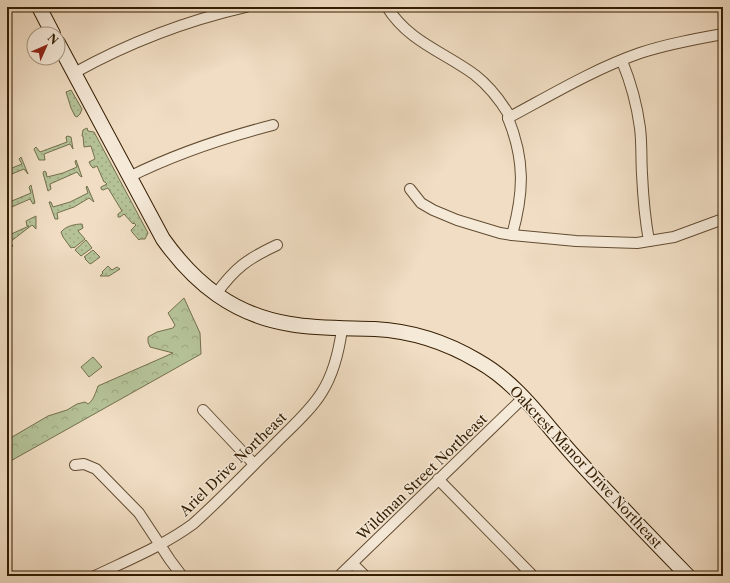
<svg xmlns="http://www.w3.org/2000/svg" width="730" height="583" font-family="'Libre Caslon Text',serif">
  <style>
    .grass { fill: url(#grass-dots); stroke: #74704c }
    .forest { fill: url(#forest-crowns); stroke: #74704c }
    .green { fill: #b5c298; stroke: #74704c }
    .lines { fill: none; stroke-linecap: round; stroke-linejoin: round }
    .street-casing { stroke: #634d32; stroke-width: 12 }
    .secondary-casing { stroke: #341d01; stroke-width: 16 }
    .street { stroke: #f5e9d8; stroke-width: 10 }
    .secondary { stroke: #f5e9d8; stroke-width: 14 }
    .labels { text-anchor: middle; stroke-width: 3; stroke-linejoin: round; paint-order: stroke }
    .street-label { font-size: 14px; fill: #341d01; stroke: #f5e9d8 }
  </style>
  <defs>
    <pattern id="grass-dots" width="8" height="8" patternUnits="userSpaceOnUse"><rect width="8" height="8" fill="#b5c298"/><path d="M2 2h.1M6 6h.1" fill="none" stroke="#9ca681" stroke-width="1.8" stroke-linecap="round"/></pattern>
    <pattern id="forest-crowns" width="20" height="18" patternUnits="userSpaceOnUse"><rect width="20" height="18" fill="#b5c298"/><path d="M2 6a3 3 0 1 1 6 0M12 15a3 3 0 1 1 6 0" fill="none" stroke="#9ca681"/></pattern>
  </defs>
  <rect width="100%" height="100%" fill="#f0ddc3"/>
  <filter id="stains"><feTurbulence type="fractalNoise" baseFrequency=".005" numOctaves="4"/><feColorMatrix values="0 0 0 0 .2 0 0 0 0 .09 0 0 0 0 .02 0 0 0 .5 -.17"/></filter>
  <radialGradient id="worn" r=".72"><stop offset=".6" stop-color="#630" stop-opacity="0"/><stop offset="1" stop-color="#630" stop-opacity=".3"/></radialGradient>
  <g class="grass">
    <polygon points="71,90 82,109 80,114 77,117 75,116 71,108 66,92"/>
    <polygon points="87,128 88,131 94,132 148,233 145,239 140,239 139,240 132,232 131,230 136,225 134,223 133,224 124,214 120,217 118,217 118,214 122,211 108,188 103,190 101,189 101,187 107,184 105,182 104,182 97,166 93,168 91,166 89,162 95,159 91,146 84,147 83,136 82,136 83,130"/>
    <polygon points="67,136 71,137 73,149 70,144 44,154 45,160 39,160 34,149 36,147 40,152 67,142 66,137"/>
    <polygon points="21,157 28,174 24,169 7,176 7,170 22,164 19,159"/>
    <polygon points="76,160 82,177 80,176 77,172 50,184 51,189 48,191 43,173 44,171 46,172 47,177 63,173 77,167 75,162"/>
    <polygon points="31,185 35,203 33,204 30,199 7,209 7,203 31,193 29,187"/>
    <polygon points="87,186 94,202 89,198 74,207 57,213 58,219 55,219 49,202 51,202 53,207 70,202 88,193 86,187"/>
    <polygon points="36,216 36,229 32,225 10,242 13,246 10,248 7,245 7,236 29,226 27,226 26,221"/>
    <path d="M82 224 83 228 78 231 85 239 74 248 73 247 71 248 63 237 61 232C66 226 75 224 82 224Z"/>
    <polygon points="86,240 92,248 81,256 75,250"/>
    <polygon points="93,250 100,257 92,263 90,264 85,259 86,258 84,257"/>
    <polygon points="108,266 112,270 117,267 120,269 109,276 100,276 103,273 102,272"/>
  </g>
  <path class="forest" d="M184 298 200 333 201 354 7 463V440L48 416 67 410 77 404 85 402 88 404C93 401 96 392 98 386L173 353 150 347 148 342V337L157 332 173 328 175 325 168 313Z"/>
  <polygon class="green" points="93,357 102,367 89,377 81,367"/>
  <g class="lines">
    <g class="street-casing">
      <g id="street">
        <path d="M387 7C409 42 444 52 475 75 489 86 500 100 509 115L508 118C525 160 524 192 512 235"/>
        <path d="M622 61C631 83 637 105 640 128 642 144 641 159 642 174 643 196 645 219 649 241"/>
        <path d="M74 73C128 43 185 21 246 7"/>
        <path d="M508 118C551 95 594 69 640 53 667 44 695 39 723 34"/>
        <path d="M129 177C175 154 223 138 273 125"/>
        <polyline points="410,189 421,203 433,210 457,220 500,233 512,235 576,241 637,243 674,237 723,219"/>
        <path d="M216 294C235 268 247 259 277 245"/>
        <polyline points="203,410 254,464"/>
        <polyline points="75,465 84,464 96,469 139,513 170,560 182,576"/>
        <polyline points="438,479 533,576"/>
        <polyline points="353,564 365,576"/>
        <path d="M95 576C128 560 163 546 193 524 220 500 245 473 271 448 288 430 309 413 322 392 334 373 339 351 342 329"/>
        <polyline points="339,576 524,397"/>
      </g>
    </g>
    <g class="secondary-casing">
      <g id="secondary">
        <polyline points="39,7 53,34"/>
        <path d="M58 43 163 239C195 284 234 315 290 324 318 329 347 328 375 329 412 331 446 342 478 361 519 384 544 423 575 457 612 498 650 537 688 576"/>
      </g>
    </g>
    <use href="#street" class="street"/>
    <use href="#secondary" class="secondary"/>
  </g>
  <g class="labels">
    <g class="street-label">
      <text transform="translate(233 464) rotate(-44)" y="5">Ariel Drive Northeast</text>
      <text transform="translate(586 467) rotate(47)" y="5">Oakcrest Manor Drive Northeast</text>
      <text transform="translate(422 477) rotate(-44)" y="5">Wildman Street Northeast</text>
    </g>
  </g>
  <rect width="730" height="583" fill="none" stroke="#f0ddc3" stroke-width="24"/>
  <rect x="8" y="8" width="714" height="567" fill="none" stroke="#341d01" stroke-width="2"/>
  <rect x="12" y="12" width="706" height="559" fill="none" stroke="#341d01"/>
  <g transform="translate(46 46) rotate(45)"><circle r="19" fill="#f5e9d8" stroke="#a89782"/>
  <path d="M0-3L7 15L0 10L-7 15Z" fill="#8f2418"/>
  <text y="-6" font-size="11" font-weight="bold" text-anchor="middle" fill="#341d01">N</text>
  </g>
  <rect width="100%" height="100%" filter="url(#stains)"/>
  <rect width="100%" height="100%" fill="url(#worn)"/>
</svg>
